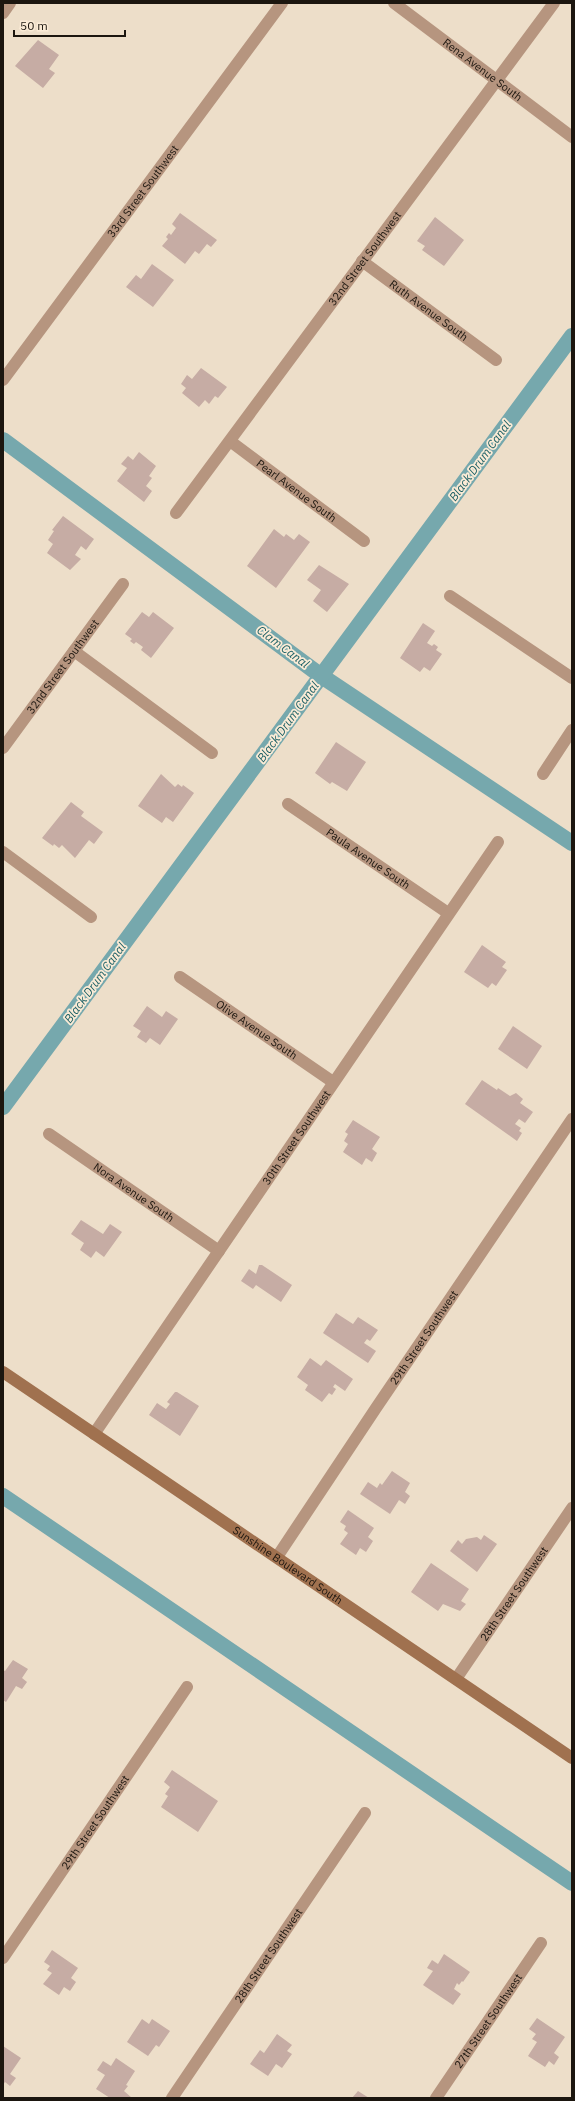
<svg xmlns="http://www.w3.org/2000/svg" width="575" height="2101" font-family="'IBM Plex Sans',sans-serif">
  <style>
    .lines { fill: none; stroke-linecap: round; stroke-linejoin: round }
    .canal { stroke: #76a8ad; stroke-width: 16 }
    .building { fill: #c6aca4 }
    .street { stroke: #b6957f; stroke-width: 12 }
    .secondary { stroke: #a0714f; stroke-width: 12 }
    .labels { text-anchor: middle; stroke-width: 3.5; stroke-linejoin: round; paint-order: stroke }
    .street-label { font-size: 11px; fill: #1c160f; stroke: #fbebd6 }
    .water-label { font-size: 12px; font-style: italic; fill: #195e64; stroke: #fbebd6 }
  </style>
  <rect width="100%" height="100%" fill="#eddec9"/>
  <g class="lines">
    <g class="canal">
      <polyline points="3,440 320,675 572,843"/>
      <polyline points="3,1107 572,336"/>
      <polyline points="3,1496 572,1883"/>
    </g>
  </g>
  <g class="building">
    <polygon points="38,40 59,55 49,69 55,73 43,88 15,66"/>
    <polygon points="180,213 217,240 211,247 207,244 199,254 195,251 185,264 162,246 168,239 166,237 169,233 171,235 176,228 172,224"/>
    <polygon points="435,217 464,240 444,266 422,250 425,246 417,241"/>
    <polygon points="152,264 174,280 153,307 126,287 136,275 141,279"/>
    <polygon points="201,368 227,387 218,398 215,396 209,404 205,400 199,407 182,393 186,388 181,384 187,375 192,379"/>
    <polygon points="139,452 156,466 149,476 152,478 146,486 152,491 144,502 117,481 127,468 121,464 128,456 133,460"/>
    <polygon points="63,516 94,539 86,550 81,546 75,555 81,559 70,570 47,553 53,544 48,540 54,531 52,530"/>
    <polygon points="274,529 284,537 286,534 294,540 299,534 310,542 276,588 247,566"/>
    <polygon points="319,565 349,584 327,612 313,601 321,590 307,580"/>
    <polygon points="142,612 149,617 153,612 174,628 151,658 141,650 143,647 136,642 134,644 130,641 132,639 125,634"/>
    <polygon points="423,623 435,631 427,643 432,646 434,644 438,647 436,650 442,654 430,671 424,667 420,672 400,658"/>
    <polygon points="336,742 366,762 347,791 332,782 330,784 315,773"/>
    <polygon points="161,774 175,787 178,784 182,787 183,785 194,793 173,822 166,817 162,823 138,806"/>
    <polygon points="71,802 84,812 81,816 103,832 94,844 89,840 75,858 62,845 59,848 54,844 53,846 42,838"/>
    <polygon points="482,945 506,962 502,967 507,970 496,986 492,983 488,988 464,972"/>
    <polygon points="147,1006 162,1017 166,1011 178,1019 160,1045 150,1038 146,1043 137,1037 141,1031 133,1026"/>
    <polygon points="513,1026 542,1046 527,1069 498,1049"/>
    <polygon points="482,1080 497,1090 498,1088 510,1096 516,1093 523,1099 520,1103 533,1112 525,1123 519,1119 515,1124 521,1128 519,1131 522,1133 517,1141 465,1104"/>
    <polygon points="353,1120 380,1137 372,1149 377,1153 372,1162 366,1158 362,1165 343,1152 348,1144 344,1141 348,1134 345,1132"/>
    <polygon points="81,1220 103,1234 110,1224 122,1232 104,1257 96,1251 91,1258 80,1250 84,1243 71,1234"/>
    <polygon points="259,1265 262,1265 292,1285 281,1302 256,1285 253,1289 241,1281 249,1269 256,1274"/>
    <polygon points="336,1313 353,1324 358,1317 378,1330 370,1341 367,1339 364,1343 376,1351 368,1363 323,1333"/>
    <polygon points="310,1358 321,1366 326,1360 353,1379 345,1391 335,1384 333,1387 336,1389 332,1395 329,1393 322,1402 305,1390 308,1385 297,1377"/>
    <polygon points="175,1392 177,1392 199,1406 180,1436 149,1415 157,1403 166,1409 170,1404 167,1402"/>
    <polygon points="392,1471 410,1483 405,1492 410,1496 405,1504 399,1500 390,1514 360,1494 368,1482 377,1488 380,1483 382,1485"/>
    <polygon points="348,1510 374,1528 368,1537 373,1541 366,1552 360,1548 356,1555 340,1544 348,1533 344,1530 346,1526 340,1522"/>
    <polygon points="484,1535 497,1544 477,1572 450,1551 458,1540 462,1544 466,1539 477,1537 481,1540"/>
    <polygon points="431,1563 469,1589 461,1601 466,1604 460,1611 443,1604 438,1611 411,1592"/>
    <polygon points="13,1660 28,1669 22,1678 27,1682 22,1689 16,1686 6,1702 3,1700 3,1670 5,1671"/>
    <polygon points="172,1770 218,1801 198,1832 161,1807 168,1796 165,1794 170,1787 164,1782"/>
    <polygon points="52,1950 78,1968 71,1978 76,1982 70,1991 64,1987 59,1995 43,1984 52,1973 47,1970 50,1966 44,1962"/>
    <polygon points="444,1954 470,1972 463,1982 462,1981 459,1985 457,1983 454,1989 461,1994 453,2005 423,1985 433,1971 427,1968 432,1960 438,1964"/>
    <polygon points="537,2018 565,2037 554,2053 559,2057 554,2065 549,2061 545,2067 528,2056 537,2042 532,2039 536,2034 529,2029"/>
    <polygon points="142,2019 149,2024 152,2019 170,2031 159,2047 156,2045 148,2056 127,2042"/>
    <polygon points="277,2034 292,2045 287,2051 292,2054 282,2068 276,2064 268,2076 250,2064 260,2050 264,2053"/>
    <polygon points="3,2046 21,2058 10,2074 16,2078 10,2086 5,2082 3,2085"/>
    <polygon points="116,2058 135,2071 126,2085 128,2086 124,2091 132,2098 110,2098 96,2089 105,2075 97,2070 103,2061 111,2066"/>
    <polygon points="358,2091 369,2098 352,2098"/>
  </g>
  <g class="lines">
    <g class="street">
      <path id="s1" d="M394 3 572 137"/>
      <polyline points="3,13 10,3"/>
      <path id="s2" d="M362 261 496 360"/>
      <path id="s3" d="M3 380 282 3"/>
      <path id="s4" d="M230 441 364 541"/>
      <path id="s5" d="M176 513 554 3"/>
      <polyline points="450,596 572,678"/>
      <polyline points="74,651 212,753"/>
      <path id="s6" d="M3 748 123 584"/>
      <polyline points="543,774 572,730"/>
      <path id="s7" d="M288 804 448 913"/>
      <polyline points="3,852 91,917"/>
      <path id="s8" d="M180 977 333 1082"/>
      <path id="s9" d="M49 1134 219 1251"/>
      <path id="s10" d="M94 1434 498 842"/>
      <path id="s11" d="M277 1557 376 1408 572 1119"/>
      <path id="s12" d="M456 1679 572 1508"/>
      <path id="s13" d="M3 1958 187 1687"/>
      <path id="s14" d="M172 2098 365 1813"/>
      <path id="s15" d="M436 2098 541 1943"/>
    </g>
    <path class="secondary" id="s16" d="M3 1372 572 1758"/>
  </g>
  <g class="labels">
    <g class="street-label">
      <text dy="4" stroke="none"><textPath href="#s1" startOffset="111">Rena Avenue South</textPath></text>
      <text dy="4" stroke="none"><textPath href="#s3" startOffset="235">33rd Street Southwest</textPath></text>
      <text dy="4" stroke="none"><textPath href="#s5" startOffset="317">32nd Street Southwest</textPath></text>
      <text dy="4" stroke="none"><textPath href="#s2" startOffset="83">Ruth Avenue South</textPath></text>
      <text dy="4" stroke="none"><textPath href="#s4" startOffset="83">Pearl Avenue South</textPath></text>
      <text dy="4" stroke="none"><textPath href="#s6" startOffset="101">32nd Street Southwest</textPath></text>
      <text dy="4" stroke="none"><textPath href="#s7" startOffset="97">Paula Avenue South</textPath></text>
      <text dy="4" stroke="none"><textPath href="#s8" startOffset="93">Olive Avenue South</textPath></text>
      <text dy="4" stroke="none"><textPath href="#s10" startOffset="359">30th Street Southwest</textPath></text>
      <text dy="4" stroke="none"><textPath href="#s9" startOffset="103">Nora Avenue South</textPath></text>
      <text dy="4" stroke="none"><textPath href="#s11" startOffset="264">29th Street Southwest</textPath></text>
      <text dy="4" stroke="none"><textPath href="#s16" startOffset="344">Sunshine Boulevard South</textPath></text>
      <text dy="4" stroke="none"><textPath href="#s12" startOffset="103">28th Street Southwest</textPath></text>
      <text dy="4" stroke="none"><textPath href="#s13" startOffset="164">29th Street Southwest</textPath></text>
      <text dy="4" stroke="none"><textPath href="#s14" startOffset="172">28th Street Southwest</textPath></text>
      <text dy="4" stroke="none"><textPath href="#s15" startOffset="93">27th Street Southwest</textPath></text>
    </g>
    <g class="water-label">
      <text transform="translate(480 461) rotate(-54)" y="4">Black Drum Canal</text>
      <text transform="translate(283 647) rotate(37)" y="4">Clam Canal</text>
      <text transform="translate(288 722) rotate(-54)" y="4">Black Drum Canal</text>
      <text transform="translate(95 983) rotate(-54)" y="4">Black Drum Canal</text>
    </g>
  </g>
  <rect width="575" height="2101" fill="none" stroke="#1c160f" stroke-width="8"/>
  <path d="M14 30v6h111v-6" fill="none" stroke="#1c160f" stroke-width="2"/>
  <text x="20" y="30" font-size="12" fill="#1c160f" stroke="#fbebd6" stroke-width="3" paint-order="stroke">50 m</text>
</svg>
